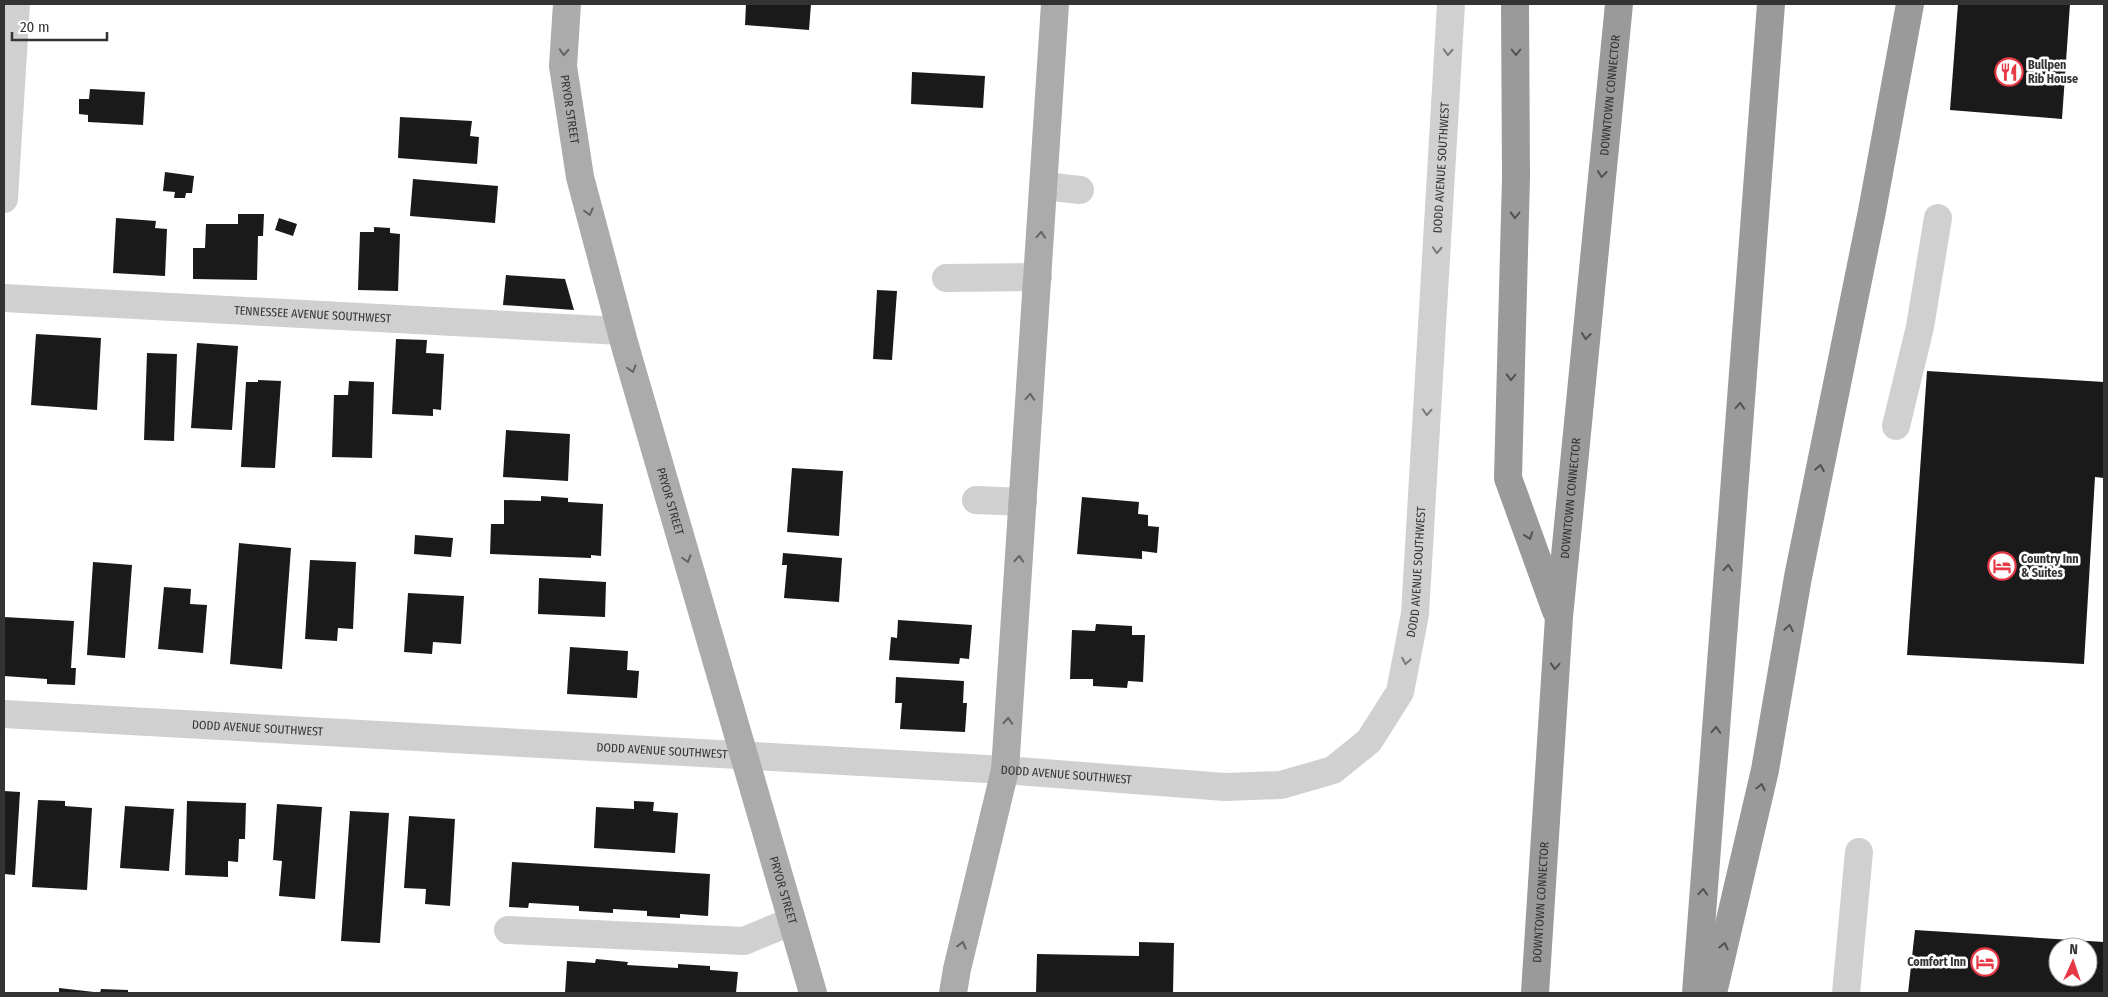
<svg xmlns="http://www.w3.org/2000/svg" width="2108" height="997" font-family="'Fira Sans Condensed',sans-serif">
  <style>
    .building { fill: #1a1a1a; fill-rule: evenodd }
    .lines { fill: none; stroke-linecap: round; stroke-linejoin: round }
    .minor { stroke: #d0d0d0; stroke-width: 28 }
    .major { stroke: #ababab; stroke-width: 28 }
    .highway { stroke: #9a9a9a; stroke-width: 28 }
    .oneway { stroke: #636363 }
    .oneway2 { stroke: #7a7a7a }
    .oneway3 { stroke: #525252 }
    .labels { text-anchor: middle; stroke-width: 5; stroke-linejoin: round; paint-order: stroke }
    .poi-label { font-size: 12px; font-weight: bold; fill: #333; stroke: #fff; text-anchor: start }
    .street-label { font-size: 12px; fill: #333; stroke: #fff }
  </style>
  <rect width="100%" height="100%" fill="#fff"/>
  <g class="building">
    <polygon points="746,4 811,4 809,30 745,25"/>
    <polygon points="1958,4 2070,4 2062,119 1950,110"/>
    <polygon points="912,72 985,76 983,108 911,104"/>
    <polygon points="90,89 145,92 143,125 88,122 88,115 79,114 79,99 89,99"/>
    <polygon points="400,117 472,121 470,136 479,137 477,164 398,158"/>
    <polygon points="165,172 194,176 192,193 186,193 185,198 174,198 175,192 163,191"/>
    <polygon points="413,179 498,186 495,223 410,216"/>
    <polygon points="238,214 264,214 263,236 258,236 257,280 193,279 193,248 205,248 206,224 238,224"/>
    <polygon points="116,218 156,221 155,228 167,229 165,276 113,273"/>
    <polygon points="279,218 297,224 293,236 275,230"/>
    <polygon points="374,227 390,228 390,233 400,234 398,291 358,290 360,232 374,232"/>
    <polygon points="506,275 565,279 574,310 503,305"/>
    <polygon points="877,290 897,291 892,360 873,359"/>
    <polygon points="36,334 101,338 97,410 31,405"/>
    <polygon points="396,339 427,340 426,353 444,354 441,410 433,409 433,416 392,414"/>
    <polygon points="197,343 238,346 232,430 191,428"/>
    <polygon points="147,353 177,354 174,441 144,440"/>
    <polygon points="1927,371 2104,382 2104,478 2095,477 2084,664 1907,655"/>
    <polygon points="258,380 281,381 275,468 241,467 246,382 258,382"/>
    <polygon points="349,381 374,382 372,458 332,457 334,395 348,395"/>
    <polygon points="506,430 570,434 568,481 503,477"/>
    <polygon points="792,468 843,471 839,536 787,532"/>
    <polygon points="541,496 568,498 568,502 603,504 601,556 591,555 591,558 490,554 491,524 504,524 504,500 541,501"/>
    <polygon points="1082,497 1139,502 1138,514 1148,515 1148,526 1159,527 1157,553 1142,551 1142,559 1077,554"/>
    <polygon points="415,535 453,538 451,557 414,554"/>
    <polygon points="239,543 291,548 282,669 230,664"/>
    <polygon points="783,553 842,558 839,602 784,598 787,565 782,565"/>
    <polygon points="310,560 356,562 353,629 338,628 337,641 305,639"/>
    <polygon points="93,562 132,565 125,658 87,655"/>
    <polygon points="539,578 606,582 605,617 538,614"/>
    <polygon points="164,587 191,589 190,604 207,605 203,653 158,649"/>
    <polygon points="408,593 464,596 461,644 433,642 432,654 404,652"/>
    <polygon points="4,617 74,621 71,668 76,668 75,685 47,684 47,679 4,676"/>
    <polygon points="898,620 972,625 969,659 960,658 959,664 889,660 891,637 897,638"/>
    <polygon points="1096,624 1132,626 1132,635 1145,635 1143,682 1128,681 1127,688 1093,686 1093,679 1070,679 1072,630 1095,631"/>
    <polygon points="570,647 628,651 627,670 639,671 637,698 567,694"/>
    <polygon points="896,677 964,681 963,703 967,703 965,732 900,729 902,703 895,703"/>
    <polygon points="4,791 20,792 15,875 4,874"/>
    <polygon points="38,800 65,801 65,806 92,808 87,890 32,887"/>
    <polygon points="187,801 246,803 245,839 239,839 238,862 228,861 228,877 185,875"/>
    <polygon points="634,801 654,802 653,811 678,813 675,853 594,848 596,807 634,809"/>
    <polygon points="277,804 322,807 315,899 279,896 282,861 273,860"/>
    <polygon points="125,806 174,809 169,871 120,868"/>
    <polygon points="350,811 389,813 380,943 341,941"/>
    <polygon points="409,816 455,819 450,906 425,904 426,889 404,888"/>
    <polygon points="512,862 710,874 708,916 680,914 680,918 647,916 647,911 613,909 613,913 579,911 579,906 529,903 528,908 509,907"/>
    <path d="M1915 930 2104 942V993H1908ZM2058 947H2088V977H2058Z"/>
    <polygon points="1139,942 1174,943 1173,993 1036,993 1037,954 1139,956"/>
    <polygon points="596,959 628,962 627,965 678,968 678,964 710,966 710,970 738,972 736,993 565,993 567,961 595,963"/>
    <polygon points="59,988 94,992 94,993 59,993"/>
    <polygon points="101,989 128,990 128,993 100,993"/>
  </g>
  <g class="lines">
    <g class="minor">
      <polyline points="1044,186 1080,190"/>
      <polyline points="4,199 16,4"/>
      <polyline points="946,278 1038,277"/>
      <path id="s1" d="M4 298 621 331"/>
      <polyline points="1896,426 1920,327 1938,218"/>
      <polyline points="976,500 1023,502"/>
      <path id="s2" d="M4 714 1005 770 1225 787 1281 785 1333 770 1369 741 1400 692 1415 614 1451 4"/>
      <polyline points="508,930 744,941 792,921"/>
      <polyline points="1846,993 1859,852"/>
    </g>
    <g class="major">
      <path id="s3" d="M567 4 563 66 580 177 625 346 813 993"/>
      <polyline points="953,993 957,969 1005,770 1055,4"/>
    </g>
    <g class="highway">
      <polyline points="1515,4 1516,177 1508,478 1556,611"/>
      <path id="s4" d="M1535 993 1559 617 1619 4"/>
      <polyline points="1696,993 1771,4"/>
      <polyline points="1713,993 1765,770 1798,577 1872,211 1910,4"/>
    </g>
  </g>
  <defs><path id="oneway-chevron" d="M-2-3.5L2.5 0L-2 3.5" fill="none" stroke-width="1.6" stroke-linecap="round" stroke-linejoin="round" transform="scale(1.25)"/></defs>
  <g class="oneway">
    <use href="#oneway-chevron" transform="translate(564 52) rotate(93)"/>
    <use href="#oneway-chevron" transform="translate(589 212) rotate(75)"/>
    <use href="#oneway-chevron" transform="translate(1041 235) rotate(-86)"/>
    <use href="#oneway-chevron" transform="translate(632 369) rotate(74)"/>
    <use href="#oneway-chevron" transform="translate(1030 397) rotate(-86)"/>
    <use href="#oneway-chevron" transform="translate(687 559) rotate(74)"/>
    <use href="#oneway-chevron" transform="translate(1019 559) rotate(-86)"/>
    <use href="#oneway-chevron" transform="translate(1008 721) rotate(-86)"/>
    <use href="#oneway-chevron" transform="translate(962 945) rotate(-76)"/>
  </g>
  <g class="oneway2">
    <use href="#oneway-chevron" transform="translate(1448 52) rotate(93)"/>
    <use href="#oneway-chevron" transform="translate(1437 250) rotate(93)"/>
    <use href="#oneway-chevron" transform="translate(1427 412) rotate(93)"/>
    <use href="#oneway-chevron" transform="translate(1406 661) rotate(101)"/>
  </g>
  <g class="oneway3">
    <use href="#oneway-chevron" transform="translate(1516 52) rotate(90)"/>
    <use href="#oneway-chevron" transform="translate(1602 174) rotate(96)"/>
    <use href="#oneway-chevron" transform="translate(1515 215) rotate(92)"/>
    <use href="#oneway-chevron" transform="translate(1586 336) rotate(96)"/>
    <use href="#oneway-chevron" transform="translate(1511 377) rotate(92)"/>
    <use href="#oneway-chevron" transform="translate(1740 406) rotate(-86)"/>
    <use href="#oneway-chevron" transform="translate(1820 468) rotate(-79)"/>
    <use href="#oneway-chevron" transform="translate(1529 536) rotate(70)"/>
    <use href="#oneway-chevron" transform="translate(1728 568) rotate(-86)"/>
    <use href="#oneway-chevron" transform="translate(1789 628) rotate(-80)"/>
    <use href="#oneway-chevron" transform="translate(1555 666) rotate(94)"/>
    <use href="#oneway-chevron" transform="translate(1716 730) rotate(-86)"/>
    <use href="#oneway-chevron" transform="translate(1761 787) rotate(-77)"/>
    <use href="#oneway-chevron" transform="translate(1703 892) rotate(-86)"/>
    <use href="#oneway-chevron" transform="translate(1724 946) rotate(-77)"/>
  </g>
  <defs>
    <g id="restaurant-ring" transform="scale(1.4375)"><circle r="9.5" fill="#fff" stroke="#e63946" stroke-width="1.5"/><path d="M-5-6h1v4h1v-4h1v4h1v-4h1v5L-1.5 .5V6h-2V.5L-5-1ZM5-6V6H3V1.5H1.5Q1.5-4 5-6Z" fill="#e63946"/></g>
    <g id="hotel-ring" transform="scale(1.4375)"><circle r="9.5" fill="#fff" stroke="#e63946" stroke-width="1.5"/><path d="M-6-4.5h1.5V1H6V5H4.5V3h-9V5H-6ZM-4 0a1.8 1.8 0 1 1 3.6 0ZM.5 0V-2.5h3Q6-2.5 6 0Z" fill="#e63946"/></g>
  </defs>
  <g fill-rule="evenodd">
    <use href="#restaurant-ring" x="2009" y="72"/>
    <use href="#hotel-ring" x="2002" y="566"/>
    <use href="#hotel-ring" x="1985" y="962"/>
  </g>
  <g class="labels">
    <g class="poi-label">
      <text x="2028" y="69">Bullpen<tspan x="2028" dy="14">Rib House</tspan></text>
      <text x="2021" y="563">Country Inn<tspan x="2021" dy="14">&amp; Suites</tspan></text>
      <text x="1966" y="966" text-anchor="end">Comfort Inn</text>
    </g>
    <g class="street-label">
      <text dy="4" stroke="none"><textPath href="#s4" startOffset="901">DOWNTOWN CONNECTOR</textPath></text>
      <text dy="4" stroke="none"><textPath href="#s3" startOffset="106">PRYOR STREET</textPath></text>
      <text dy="4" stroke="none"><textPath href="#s2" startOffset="1964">DODD AVENUE SOUTHWEST</textPath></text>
      <text dy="4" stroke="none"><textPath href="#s1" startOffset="309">TENNESSEE AVENUE SOUTHWEST</textPath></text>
      <text dy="4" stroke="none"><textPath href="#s4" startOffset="496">DOWNTOWN CONNECTOR</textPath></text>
      <text dy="4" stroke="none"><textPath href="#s3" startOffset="511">PRYOR STREET</textPath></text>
      <text dy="4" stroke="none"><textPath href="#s2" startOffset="1559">DODD AVENUE SOUTHWEST</textPath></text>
      <text dy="4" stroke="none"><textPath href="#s2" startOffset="254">DODD AVENUE SOUTHWEST</textPath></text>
      <text dy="4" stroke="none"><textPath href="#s2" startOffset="659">DODD AVENUE SOUTHWEST</textPath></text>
      <text dy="4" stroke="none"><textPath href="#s2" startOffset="1064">DODD AVENUE SOUTHWEST</textPath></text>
      <text dy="4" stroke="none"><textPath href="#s3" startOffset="916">PRYOR STREET</textPath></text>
      <text dy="4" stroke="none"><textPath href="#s4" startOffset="91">DOWNTOWN CONNECTOR</textPath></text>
    </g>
  </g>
  <rect width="2108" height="997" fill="none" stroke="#333333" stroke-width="10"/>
  <g transform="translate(2073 962) rotate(3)"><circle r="24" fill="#ffffff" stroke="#adadad"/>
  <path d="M0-4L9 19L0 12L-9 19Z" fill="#e63946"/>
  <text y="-8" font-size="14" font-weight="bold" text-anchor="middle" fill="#333333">N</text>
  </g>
  <path d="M12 32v8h95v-8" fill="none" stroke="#333333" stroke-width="2.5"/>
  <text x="20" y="32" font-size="15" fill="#333333" stroke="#ffffff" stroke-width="4" paint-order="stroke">20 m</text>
</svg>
